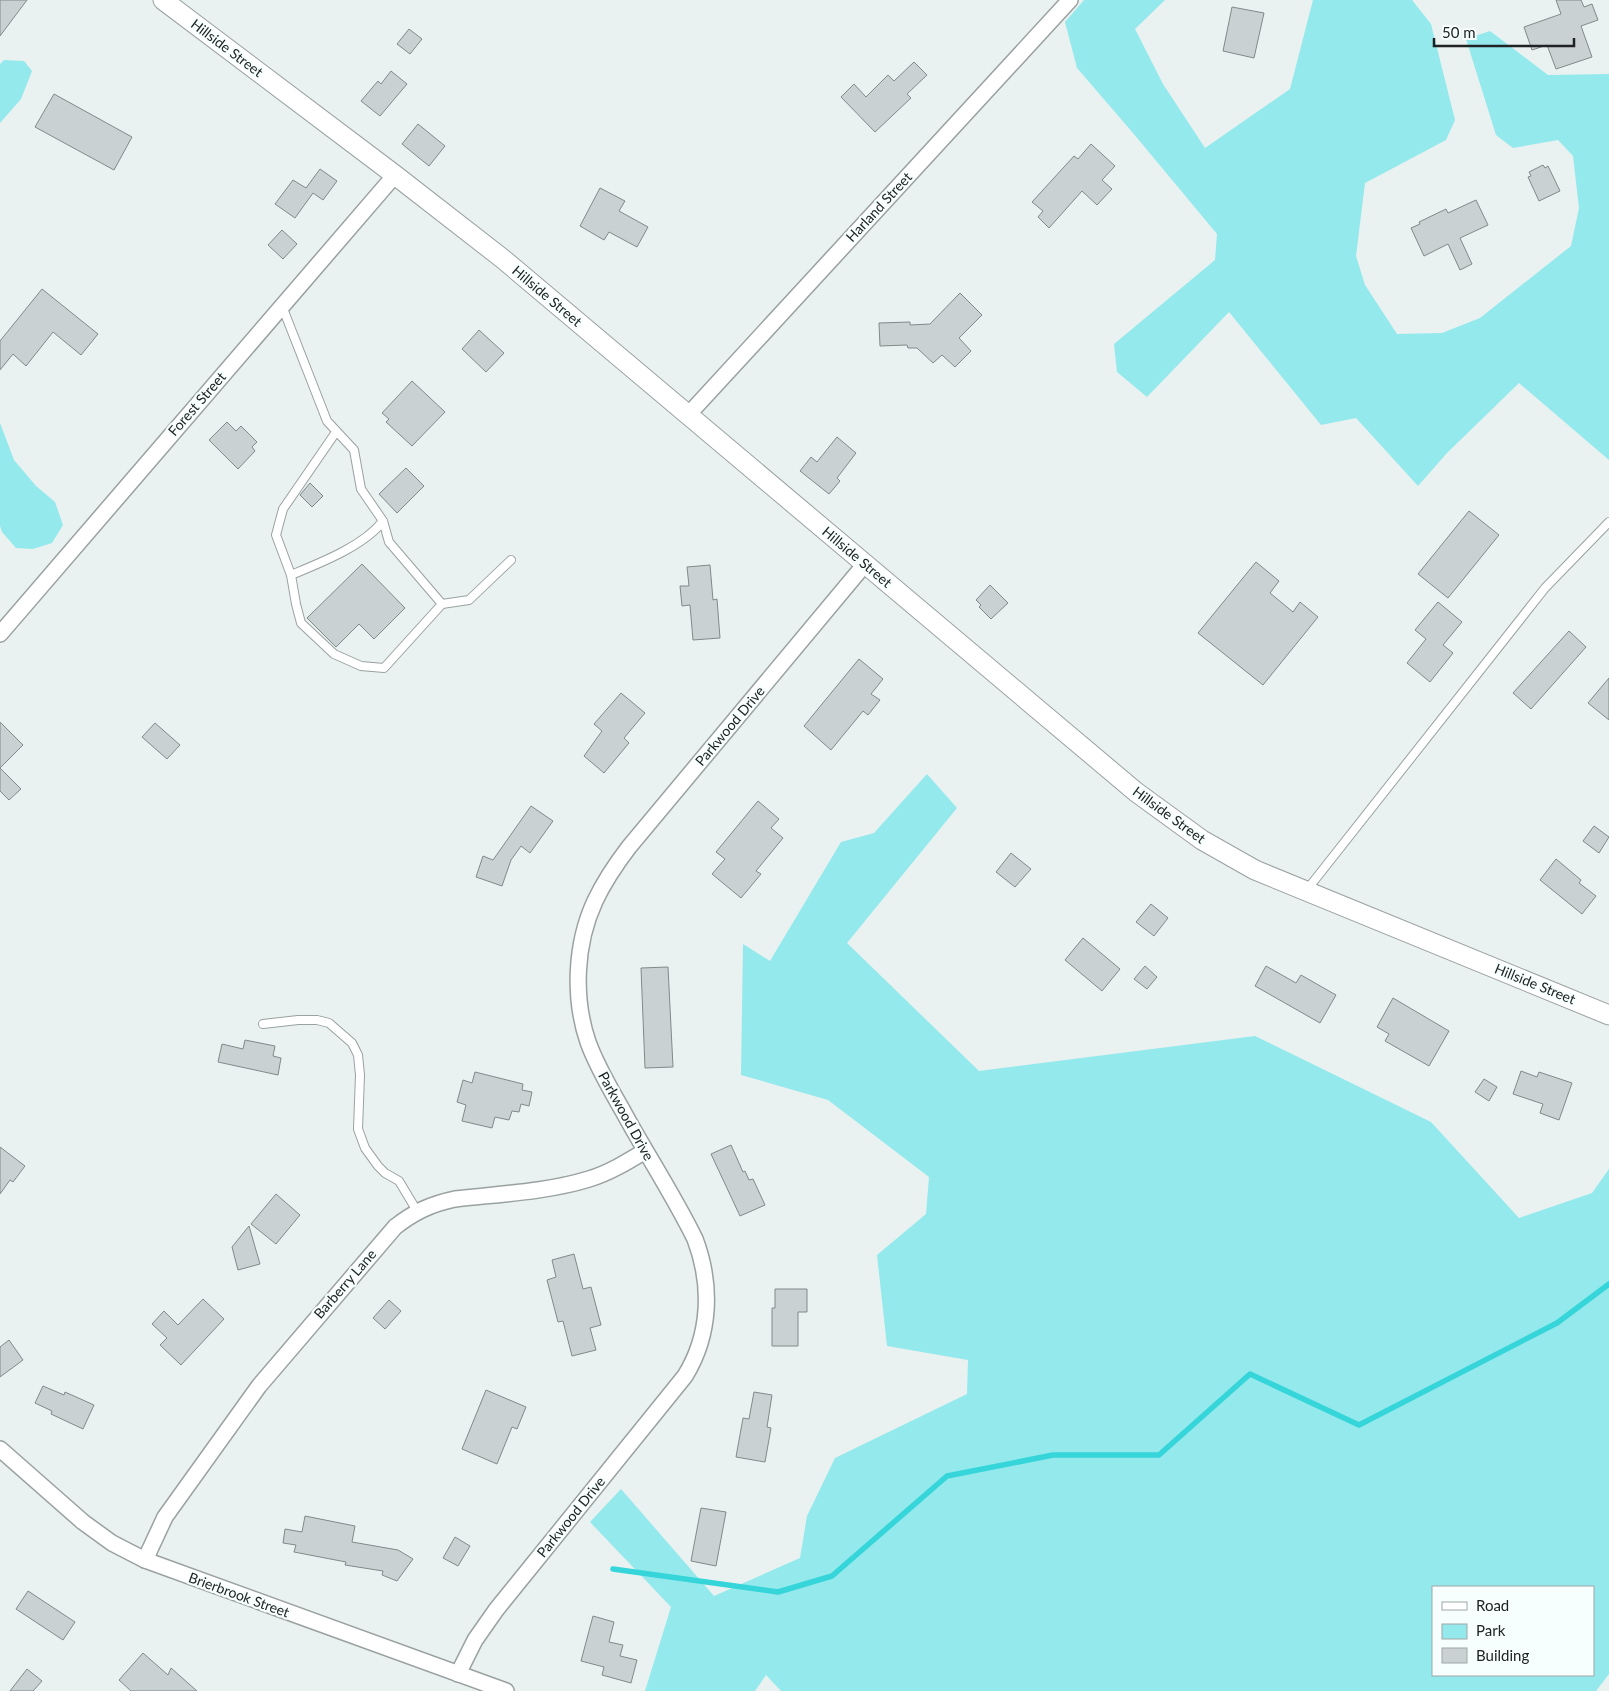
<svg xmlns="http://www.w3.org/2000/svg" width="1609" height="1691" font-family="Lato,sans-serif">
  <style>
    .green { fill: #94e9ec; fill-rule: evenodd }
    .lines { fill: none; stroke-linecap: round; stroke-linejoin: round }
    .stream { stroke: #35d5da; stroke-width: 5.5 }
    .building { fill: #cad1d2; stroke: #818989 }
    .service-casing { stroke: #9aa1a1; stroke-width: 10 }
    .minor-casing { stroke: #9aa1a1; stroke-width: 18 }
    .tertiary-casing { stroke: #9aa1a1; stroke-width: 21 }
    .service { stroke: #fff; stroke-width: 8 }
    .minor { stroke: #fff; stroke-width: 15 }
    .tertiary { stroke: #fff; stroke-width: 19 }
    .labels { text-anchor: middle; stroke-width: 4.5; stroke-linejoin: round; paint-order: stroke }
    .street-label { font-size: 14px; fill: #202323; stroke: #f6fefe }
  </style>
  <rect width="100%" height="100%" fill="#e9f1f1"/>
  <g class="green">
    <polygon points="1084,0 1165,0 1135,29 1163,84 1205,148 1290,89 1313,0 1412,0 1431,24 1455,120 1446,140 1365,183 1356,256 1365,285 1397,334 1442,333 1480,318 1571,246 1579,208 1573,156 1558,140 1513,148 1496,135 1466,39 1490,31 1548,75 1609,74 1609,460 1519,383 1447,453 1418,486 1356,418 1321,425 1229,312 1147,397 1117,372 1114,344 1215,260 1217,234 1133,133 1077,68 1065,22"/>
    <polygon points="4,60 24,61 32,71 21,99 0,123 0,64"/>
    <polygon points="0,423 14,460 36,486 55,502 63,525 52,543 33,549 16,548 2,532 0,526"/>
    <path d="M927 774 957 808 847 943 979 1071 1255 1036 1431 1122 1519 1218 1592 1193 1609 1169V1674L1596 1691H781L766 1675 755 1691H645L671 1607 590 1522 621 1489 714 1596 800 1558 807 1516 835 1458 967 1394 968 1360 887 1346 877 1255 926 1214 929 1177 828 1100 741 1075 743 944 770 961 841 842 874 833ZM1433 1587H1593V1675H1433Z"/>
  </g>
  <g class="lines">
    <polyline class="stream" points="613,1569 778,1592 832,1576 947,1476 1053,1455 1159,1455 1250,1374 1359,1425 1557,1323 1609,1284"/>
  </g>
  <g class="building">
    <polygon points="0,0 27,0 0,36"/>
    <polygon points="1556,0 1581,0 1584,7 1592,4 1598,20 1581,26 1592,57 1556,69 1547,45 1532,50 1524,27 1561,14"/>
    <polygon points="1232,7 1264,13 1254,58 1223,51"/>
    <polygon points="409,29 422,39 410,54 397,44"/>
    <polygon points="914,62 927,75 907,94 911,98 875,132 841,97 854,84 866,97 888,75 894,81"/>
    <polygon points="391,71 407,84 380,116 361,101 378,81 381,84"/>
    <polygon points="54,94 132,137 114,170 35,127"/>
    <polygon points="418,124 445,146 429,166 402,144"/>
    <polygon points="1091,144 1115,166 1102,180 1112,189 1097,205 1082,191 1049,228 1038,217 1043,211 1032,202 1074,156 1078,159"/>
    <polygon points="1543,165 1545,168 1548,166 1560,191 1539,201 1528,177 1531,176 1529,172"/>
    <polygon points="320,169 337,181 323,200 313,193 295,218 275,204 293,180 306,188"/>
    <polygon points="600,188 625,201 619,211 648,227 637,247 609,232 604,240 580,226"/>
    <polygon points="1476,200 1488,225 1460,238 1472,264 1460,270 1448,244 1424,256 1411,228 1420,224 1419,222 1446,209 1448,213"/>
    <polygon points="282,230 297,244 283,259 268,245"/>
    <polygon points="42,289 98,334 81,355 53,332 26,366 13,354 0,370 0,341"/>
    <polygon points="960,293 982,315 959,338 971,351 955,367 942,355 933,363 917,348 908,348 907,345 880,346 879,323 910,322 910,325 930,324"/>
    <polygon points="479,330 504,353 486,372 462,349"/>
    <polygon points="412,381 445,412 412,446 386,422 389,419 382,413"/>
    <polygon points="227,422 236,431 241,426 257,442 252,447 255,451 238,469 209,440"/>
    <polygon points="837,437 856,453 837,478 840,481 829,494 800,471 811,457 817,462"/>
    <polygon points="406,468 424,486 397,513 379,494"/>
    <polygon points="310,483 323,496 312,507 300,495"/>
    <polygon points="1469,511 1499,535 1448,598 1418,574"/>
    <polygon points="1256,562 1279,581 1270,593 1293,612 1300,602 1318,617 1263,685 1198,633"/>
    <polygon points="362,564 405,608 374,639 359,624 336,647 307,618"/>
    <polygon points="710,565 713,600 717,599 720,638 693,640 690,605 682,606 680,586 689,586 687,567"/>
    <polygon points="990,585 1008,603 991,619 979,607 981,605 976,600"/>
    <polygon points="1438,602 1462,622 1443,645 1453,653 1430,682 1407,663 1426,639 1415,630"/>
    <polygon points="1569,631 1586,647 1531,709 1513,693"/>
    <polygon points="859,659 883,679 871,694 880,700 868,715 863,711 831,750 804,726"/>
    <polygon points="1609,678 1609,720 1588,703"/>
    <polygon points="621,693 645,713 624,738 629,743 604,773 584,756 602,731 594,724"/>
    <polygon points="0,722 23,745 0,768 21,789 9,800 0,791"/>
    <polygon points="155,723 180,745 167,759 142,737"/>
    <polygon points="758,801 779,819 771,828 783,838 756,871 761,874 741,898 712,874 725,859 716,852"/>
    <polygon points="531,806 553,821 530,853 521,846 511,860 502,886 476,877 483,856 493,860"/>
    <polygon points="1594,826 1609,837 1599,853 1583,841"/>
    <polygon points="1011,853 1031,869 1015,887 996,872"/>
    <polygon points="1556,859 1581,880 1579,883 1596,896 1582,914 1540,880"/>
    <polygon points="1151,904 1168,918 1154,936 1136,922"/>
    <polygon points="1083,938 1120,969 1102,991 1065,960"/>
    <polygon points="1145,966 1157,977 1147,989 1134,979"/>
    <polygon points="1266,966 1296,983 1301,975 1336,995 1320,1023 1255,986"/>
    <polygon points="668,967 673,1067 645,1068 641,968"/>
    <polygon points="1393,998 1449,1031 1429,1066 1385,1041 1389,1034 1377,1027"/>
    <polygon points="245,1040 275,1046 273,1056 281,1058 278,1075 218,1062 222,1044 243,1049"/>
    <polygon points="1521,1071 1537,1077 1539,1072 1572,1083 1559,1120 1540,1113 1543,1104 1513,1094"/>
    <polygon points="475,1072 523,1084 522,1090 532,1092 529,1106 521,1104 519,1112 512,1111 509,1120 495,1117 492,1128 462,1121 466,1105 457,1102 463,1080 472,1083"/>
    <polygon points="1484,1079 1497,1087 1489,1101 1475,1092"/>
    <polygon points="731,1145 743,1172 745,1171 749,1180 753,1179 765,1205 740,1216 711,1154"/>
    <polygon points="0,1147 25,1166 13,1182 10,1180 0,1194"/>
    <polygon points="276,1194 300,1215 276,1244 251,1224"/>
    <polygon points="249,1226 260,1264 238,1270 232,1247"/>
    <polygon points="574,1254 583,1289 591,1287 601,1325 590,1328 596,1350 572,1356 563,1321 558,1322 547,1280 556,1277 552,1260"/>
    <polygon points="775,1289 807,1289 807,1312 798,1312 798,1346 772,1346 772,1308 775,1308"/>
    <polygon points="203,1299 224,1319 181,1365 160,1345 167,1338 152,1324 164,1311 178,1325"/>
    <polygon points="389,1300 401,1311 385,1329 373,1318"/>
    <polygon points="9,1340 23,1360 0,1377 0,1347"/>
    <polygon points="43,1386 64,1395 65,1392 94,1405 83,1429 51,1414 52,1411 35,1403"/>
    <polygon points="486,1390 526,1407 517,1429 512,1427 497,1464 462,1449"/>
    <polygon points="754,1392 772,1395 767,1427 771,1428 765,1462 736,1457 743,1418 749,1419"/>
    <polygon points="701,1508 726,1512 716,1566 691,1561"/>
    <polygon points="305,1516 355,1526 352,1542 398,1550 413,1559 397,1581 382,1575 383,1571 345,1565 346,1562 294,1552 296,1545 283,1543 285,1529 302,1532"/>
    <polygon points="455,1537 470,1546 458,1566 443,1558"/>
    <polygon points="28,1591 75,1622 63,1640 16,1609"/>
    <polygon points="593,1616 614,1622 609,1642 623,1645 620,1656 637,1660 631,1683 602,1675 604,1667 581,1661"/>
    <polygon points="143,1653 168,1675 171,1668 197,1691 131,1691 119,1680"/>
    <polygon points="27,1669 42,1681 33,1691 10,1691"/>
  </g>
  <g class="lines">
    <g class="service-casing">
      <g id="service">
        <path d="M282 306 327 421 354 450 361 489 383 521 389 542 442 604 384 668 361 666 334 654 301 623 296 604 291 575C320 563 364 546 383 521"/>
        <polyline points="291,575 276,535 283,509 336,432"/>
        <polyline points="442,604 469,600 511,560"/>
        <polyline points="1306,891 1545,588 1609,522"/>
        <polyline points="263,1024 298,1020 317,1020 329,1023 352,1043 358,1055 360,1075 358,1129 365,1148 378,1166 385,1173 399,1181 417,1211"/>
      </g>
    </g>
    <g class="minor-casing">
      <g id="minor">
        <polyline points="688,415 1070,0"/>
        <polyline points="0,634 395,175"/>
        <polyline points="0,1449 83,1522 112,1543 145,1560 506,1691"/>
        <path d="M145 1560 165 1517 259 1386 395 1227C414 1212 431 1204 455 1199 499 1194 547 1192 589 1179 609 1173 627 1162 645 1151"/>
        <path d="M458 1674 475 1640 496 1610 685 1376C711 1334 712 1284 695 1239 674 1196 647 1155 624 1113 611 1090 597 1067 588 1042 573 998 575 944 595 901 604 882 616 864 629 847L865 564"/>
      </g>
    </g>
    <g class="tertiary-casing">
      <polyline id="tertiary" points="163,0 395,175 503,259 1136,792 1202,840 1255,870 1609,1015"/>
    </g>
    <use href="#service" class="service"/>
    <use href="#minor" class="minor"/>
    <use href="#tertiary" class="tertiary"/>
  </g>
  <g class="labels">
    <g class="street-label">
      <text transform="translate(227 48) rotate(37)" y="5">Hillside Street</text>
      <text transform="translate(879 207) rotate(-47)" y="5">Harland Street</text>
      <text transform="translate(547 296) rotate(40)" y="5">Hillside Street</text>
      <text transform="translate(197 404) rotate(-49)" y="5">Forest Street</text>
      <text transform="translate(857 557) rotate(40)" y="5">Hillside Street</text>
      <text transform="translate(730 726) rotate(-50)" y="5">Parkwood Drive</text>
      <text transform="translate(1169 815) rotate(36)" y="5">Hillside Street</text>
      <text transform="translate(1535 984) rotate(22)" y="5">Hillside Street</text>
      <text transform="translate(626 1116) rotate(61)" y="5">Parkwood Drive</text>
      <text transform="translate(345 1284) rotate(-49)" y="5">Barberry Lane</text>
      <text transform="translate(571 1517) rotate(-51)" y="5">Parkwood Drive</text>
      <text transform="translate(239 1595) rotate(20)" y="5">Brierbrook Street</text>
    </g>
  </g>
  <rect x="1432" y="1586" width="162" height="90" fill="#f6fefe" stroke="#a0a6a6"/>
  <rect x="1442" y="1602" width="25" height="8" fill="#ffffff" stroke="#a0a6a6"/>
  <text x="1476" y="1611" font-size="15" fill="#202323">Road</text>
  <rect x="1442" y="1624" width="25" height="15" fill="#94e9ec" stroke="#a0a6a6"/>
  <text x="1476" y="1636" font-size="15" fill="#202323">Park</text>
  <rect x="1442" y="1648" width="25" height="15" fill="#cad1d2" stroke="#a0a6a6"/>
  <text x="1476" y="1661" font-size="15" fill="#202323">Building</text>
  <path d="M1434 38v8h140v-8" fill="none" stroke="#202323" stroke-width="2.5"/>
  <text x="1442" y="38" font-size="15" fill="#202323" stroke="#f6fefe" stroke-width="4" paint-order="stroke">50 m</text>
</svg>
